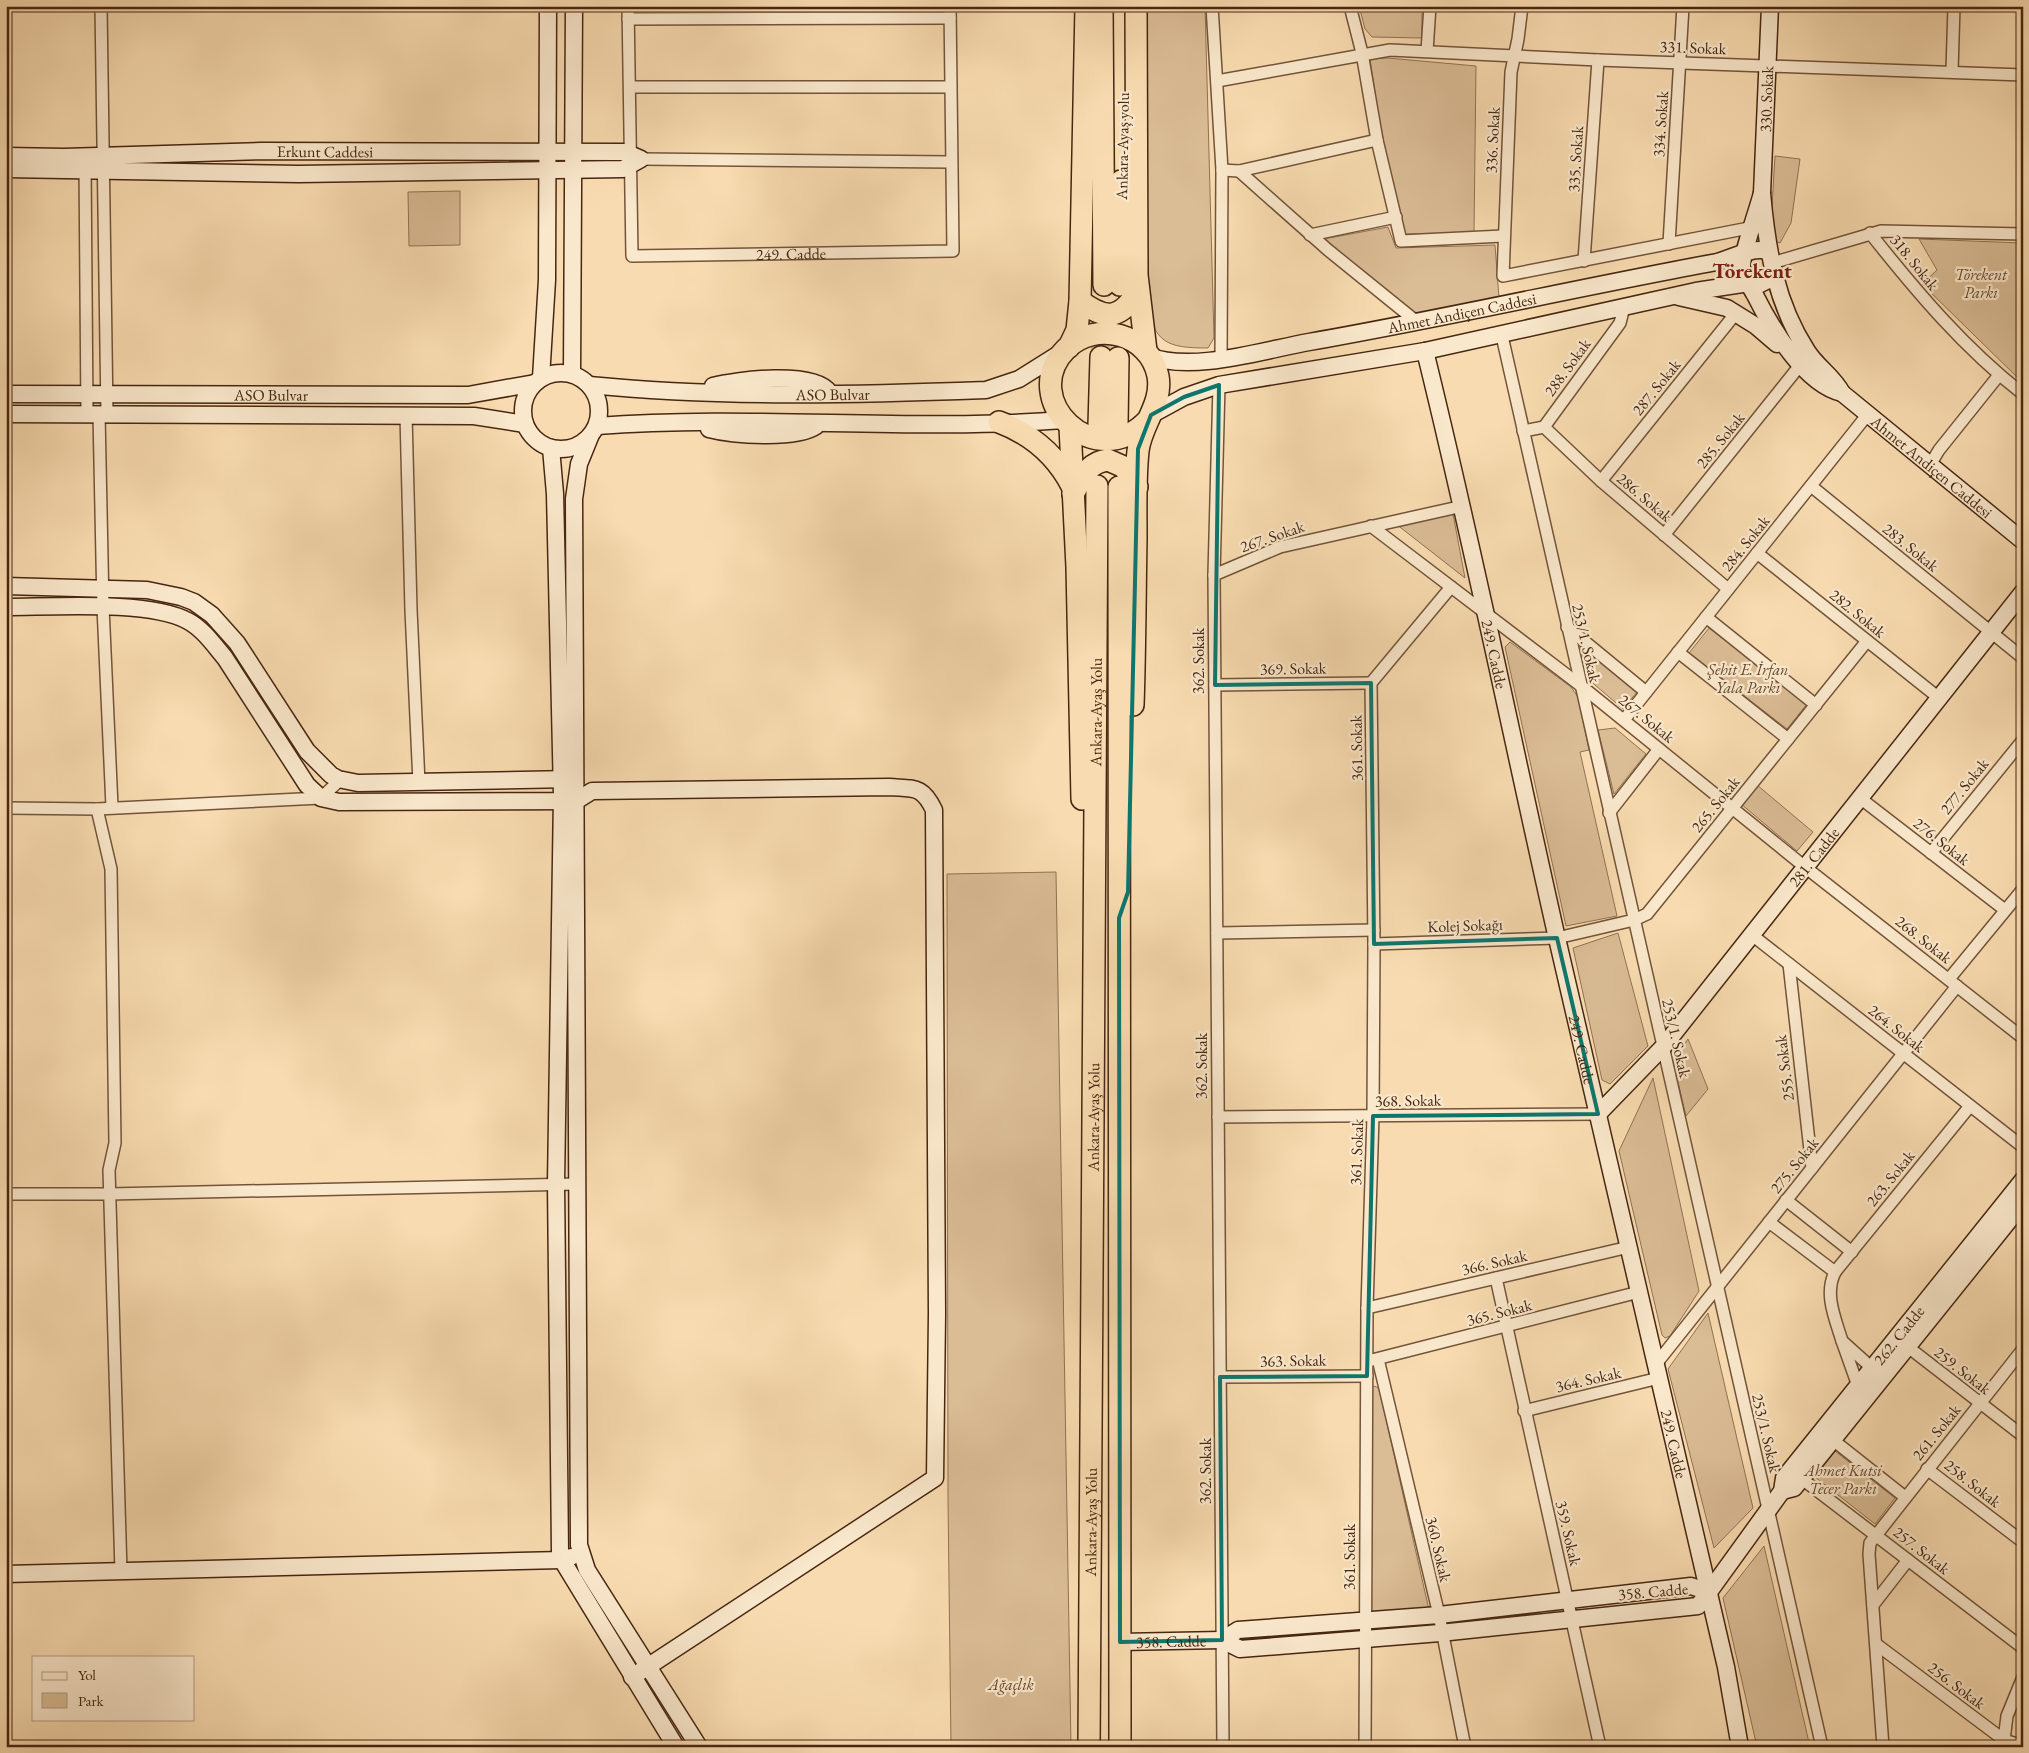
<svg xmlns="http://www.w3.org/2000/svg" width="2029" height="1753" font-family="'EB Garamond',serif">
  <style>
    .green { fill: #dabc95; stroke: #907253 }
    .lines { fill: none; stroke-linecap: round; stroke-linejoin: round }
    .highway-tunnel { stroke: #d5b790; stroke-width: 21; stroke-dasharray: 21 11; stroke-linecap: butt }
    .street-casing { stroke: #735439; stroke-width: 14 }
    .secondary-casing { stroke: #472711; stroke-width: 19 }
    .highway-casing { stroke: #472711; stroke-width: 24 }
    .street { stroke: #fae8cc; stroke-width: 11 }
    .secondary { stroke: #fae8cc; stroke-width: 16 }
    .highway { stroke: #f8dbb0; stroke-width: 21 }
    .marked { fill: none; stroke: #0f766e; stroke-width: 4; stroke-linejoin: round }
    .labels { text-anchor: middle; stroke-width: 4.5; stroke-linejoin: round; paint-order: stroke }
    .street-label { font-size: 16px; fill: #472711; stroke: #fae8cc }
    .park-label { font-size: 16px; font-style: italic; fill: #64452b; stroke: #fae8cc }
    .district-label { font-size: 21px; font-weight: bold; fill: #7a1f14; stroke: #fae8cc }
  </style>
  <rect width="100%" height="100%" fill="#f8dbb0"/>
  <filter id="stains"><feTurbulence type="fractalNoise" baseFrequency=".004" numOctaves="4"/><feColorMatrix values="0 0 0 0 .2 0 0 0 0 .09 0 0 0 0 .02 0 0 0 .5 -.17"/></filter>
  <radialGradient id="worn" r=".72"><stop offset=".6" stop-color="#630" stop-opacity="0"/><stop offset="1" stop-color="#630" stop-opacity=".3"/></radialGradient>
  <g class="green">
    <path d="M1145 6H1205L1214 338 1208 348C1166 348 1155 343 1145 301Z"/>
    <polygon points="1359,6 1422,6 1422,38 1372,37 1365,29"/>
    <polygon points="1388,58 1476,66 1474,233 1405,234 1381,134 1370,59"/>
    <polygon points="1775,156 1800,159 1791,223 1780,243 1770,240"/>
    <polygon points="460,191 460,245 409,246 408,192"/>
    <polygon points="1388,227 1396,248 1495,245 1499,298 1417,314 1324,239"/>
    <polygon points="1919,239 2023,243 2023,383 1922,284 1937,270"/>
    <polygon points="1453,514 1465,578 1396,524"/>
    <polygon points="1709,628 1807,704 1787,729 1689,653"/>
    <polygon points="1510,642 1571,687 1578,697 1589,750 1580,752 1617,916 1566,926 1505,647"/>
    <polygon points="1579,644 1637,692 1623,709 1588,679"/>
    <polygon points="1615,728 1646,754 1614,794 1598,730"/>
    <polygon points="1757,785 1813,832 1797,851 1741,804"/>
    <polygon points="1056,872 1071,1747 951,1747 948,1498 947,874"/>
    <polygon points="1618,933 1648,1046 1610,1084 1602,1080 1573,948"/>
    <polygon points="1688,1039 1708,1089 1686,1116 1673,1061"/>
    <polygon points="1653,1078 1699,1291 1670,1336 1665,1338 1662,1335 1619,1151"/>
    <polygon points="1708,1313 1753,1508 1714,1548 1668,1369"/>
    <polygon points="1374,1386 1379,1388 1429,1610 1371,1616 1370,1390"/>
    <polygon points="1835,1451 1895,1498 1875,1524 1815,1477"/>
    <polygon points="1764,1546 1810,1747 1757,1747 1723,1598"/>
  </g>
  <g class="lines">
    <polyline class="highway-tunnel" points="1101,357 1104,285"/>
    <g class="street-casing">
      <g id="street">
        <polyline points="101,6 107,414"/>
        <path id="s1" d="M628 6 632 256 953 251 950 6"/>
        <polyline points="1212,6 1222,170 1221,358"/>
        <polyline points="1350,6 1362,53 1377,140 1401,241 1503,236"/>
        <polyline points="1522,6 1518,39 1511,72 1503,276 1754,227"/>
        <polyline points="628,19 950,18"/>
        <polyline points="1427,51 1430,6"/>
        <polyline points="1952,71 1954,6"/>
        <polyline points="1217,81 1390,50 1598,60 2023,75"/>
        <polyline points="630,87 950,87"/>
        <polyline points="641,159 951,162"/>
        <polyline points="85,163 87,414"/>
        <polyline points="1222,170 1239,171 1377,140"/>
        <polyline points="1239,171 1328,250 1417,322"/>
        <path d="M1870 233C1916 291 1964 348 2023 394"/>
        <polyline points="1310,235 1396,217"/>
        <polyline points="1669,244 1683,6"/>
        <polyline points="1584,261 1598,60"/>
        <polyline points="1772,263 1881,231 2023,234"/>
        <polyline points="1502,336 1822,1747"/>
        <polyline points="1219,385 1214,575 1223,1747"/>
        <polyline points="99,414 103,607 112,807"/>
        <polyline points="406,415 411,610 419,783"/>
        <polyline points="1544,427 1601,481 1728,589"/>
        <polyline points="1523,431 1544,427 1620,323 1624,307"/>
        <polyline points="1930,465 1939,450 1999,375"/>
        <polyline points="1601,481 1736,313"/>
        <polyline points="1811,486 2023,658"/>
        <polyline points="1371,526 1580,685 1805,867 2023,1038"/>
        <polyline points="1664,535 1801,364"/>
        <polyline points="1757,553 1939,698"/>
        <polyline points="1214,575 1280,547 1463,506"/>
        <polyline points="1706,617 1816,705"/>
        <polyline points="1567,627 1646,692"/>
        <polyline points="1678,652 1788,739"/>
        <polyline points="1215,685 1371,683"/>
        <polyline points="1624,720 1868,414"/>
        <polyline points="1860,798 2005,910"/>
        <polyline points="6,808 97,809 321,798 341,779"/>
        <polyline points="97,809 111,869 115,1143 109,1170 121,1572"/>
        <polyline points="1609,813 1659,749"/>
        <polyline points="1931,853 2023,740"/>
        <polyline points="1217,933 1374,930"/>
        <polyline points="1752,935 2023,1147"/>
        <polyline points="1374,944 1557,938 1634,920 1647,914 1867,641"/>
        <polyline points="1789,964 1812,1168"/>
        <polyline points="1949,979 2023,889"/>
        <polyline points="1218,1117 1598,1114"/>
        <polyline points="6,1194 109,1194 575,1184"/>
        <polyline points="1786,1200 1852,1252"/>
        <path d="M1769 1222 1835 1272C1824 1294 1835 1318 1842 1341"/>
        <polyline points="1835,1272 1970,1106"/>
        <polyline points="1496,1278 1600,1747"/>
        <polyline points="1367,1308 1629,1247"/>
        <polyline points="1908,1347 2023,1436"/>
        <polyline points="1378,1359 1439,1615 1465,1747"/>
        <polyline points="1372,1360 1639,1292"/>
        <polyline points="1656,1364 1957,986"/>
        <polyline points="1220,1377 1367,1376"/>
        <polyline points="1858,1386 1842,1341 1872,1368"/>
        <polyline points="1524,1411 1659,1378"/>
        <polyline points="1833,1440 1905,1497"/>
        <polyline points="1927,1469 2023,1542"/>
        <polyline points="1802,1479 2023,1648"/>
        <polyline points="1873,1605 1908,1560"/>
        <polyline points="1876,1644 2004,1740 2023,1746"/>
        <polyline points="1365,1747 1367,1308 1373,1116 1374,944 1371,683 1451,587"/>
        <polyline points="1883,1747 1869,1554 1870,1543 2023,1349"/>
        <polyline points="1999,1747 2004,1740 2007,1716 2023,1677"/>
      </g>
    </g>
    <g class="secondary-casing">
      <g id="secondary">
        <path id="s2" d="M6 156 64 157 261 151 625 152 641 159 623 169 299 174 6 169"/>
        <path d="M1762 193C1767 250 1776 303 1807 351 1817 367 1833 376 1842 393 1804 384 1771 327 1755 295 1750 286 1743 277 1742 267 1741 256 1758 209 1762 193Z"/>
        <path id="s3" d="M1762 193 1770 6"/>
        <polyline points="1679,297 1727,308 1756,326 1777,344"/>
        <path id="s4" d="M1425 351C1473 545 1512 739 1556 934 1611 1178 1670 1422 1726 1667L1740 1747"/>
        <path id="s5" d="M1149 356C1192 373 1264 350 1309 342 1446 318 1581 287 1717 262 1734 257 1752 247 1768 251"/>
        <circle cx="561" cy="411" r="38"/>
        <polyline points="572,374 574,6"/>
        <polyline points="541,378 547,280 548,6"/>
        <path id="s6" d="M589 385C721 398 854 395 986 390L1019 379 1062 352"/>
        <path d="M713 386C735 380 814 370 829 392"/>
        <path id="s7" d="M1842 393 2023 541"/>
        <path id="s8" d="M6 394 468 395 535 383"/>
        <polyline points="6,414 474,416 525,424"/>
        <polyline points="1151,415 1184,397 1219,385 1425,351 1696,291 1749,283 1758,285 1774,277"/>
        <path d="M597 426C752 414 908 432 1064 420"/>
        <path d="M709 429C732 435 796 440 816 426"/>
        <polyline points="590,437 579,464 574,499 579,1545 587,1570 699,1747"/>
        <polyline points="551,448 555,494 562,795 556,1184 560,1552 562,1560 676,1747"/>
        <polyline points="6,586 147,590 181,597 194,602 212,615 237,643 307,751 331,775 338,779 358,783 571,779"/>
        <path d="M6 607C52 607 150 600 188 621 203 629 214 645 225 658L307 785 321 798 339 802 576 801 592 791 889 787C914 789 922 785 934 810L937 1314 935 1478 632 1677"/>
        <path id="s9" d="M1598 1114 1663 1047 2023 592"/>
        <polyline points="1782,1491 1794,1488 2023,1203"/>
        <polyline points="6,1574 562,1560 571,1557"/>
        <path id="s10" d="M1709 1592 1691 1586 1439 1615 1238 1630 1222 1640 1240 1649 1440 1633 1698 1606 1709 1592 1782 1491 1784 1478 2023 1180"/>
        <path id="s11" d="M1120 1642 1222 1640"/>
      </g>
    </g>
    <g class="highway-casing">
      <g id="highway">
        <polyline points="1102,6 1104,285"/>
        <polyline points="1136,6 1137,275 1146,351"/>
        <polyline points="1120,285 1121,181"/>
        <path d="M1080 301C1106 320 1119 320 1138 292"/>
        <polyline points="1069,347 1077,330 1080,301 1086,6"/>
        <path d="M999 422C1031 434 1056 455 1072 486"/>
        <polyline points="1099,425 1101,357"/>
        <polyline points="1117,425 1118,358"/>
        <polyline points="1070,427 1077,567 1082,799"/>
        <polyline points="1119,487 1120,1747"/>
        <path d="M1073 494C1082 478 1088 462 1108 460L1124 467 1137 487"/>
        <path d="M1133 705C1135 649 1135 594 1136 538 1136 509 1135 480 1138 451 1141 424 1163 404 1158 376 1150 334 1096 319 1066 349 1017 399 1095 476 1148 420"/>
        <path id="s12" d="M1089 1747 1097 486"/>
      </g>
    </g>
    <use href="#street" class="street"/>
    <use href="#secondary" class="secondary"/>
    <use href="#highway" class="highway"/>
  </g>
  <path class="marked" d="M1219 385 1215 685 1371 683 1374 944 1557 938 1598 1114 1373 1116 1367 1376 1220 1377 1222 1640 1120 1642 1119 918 1128 892 1138 449 1151 415 1184 397Z"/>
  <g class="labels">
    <g class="street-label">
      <text transform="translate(1693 47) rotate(2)" y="6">331. Sokak</text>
      <text dy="6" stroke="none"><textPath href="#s3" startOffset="94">330. Sokak</textPath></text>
      <text transform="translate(1660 124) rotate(-86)" y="6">334. Sokak</text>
      <text transform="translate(1492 140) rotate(-87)" y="6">336. Sokak</text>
      <text transform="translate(1122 146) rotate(-89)" y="6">Ankara-Ayaş yolu</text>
      <text dy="6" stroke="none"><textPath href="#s2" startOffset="319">Erkunt Caddesi</textPath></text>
      <text transform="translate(1575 159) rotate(-86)" y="6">335. Sokak</text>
      <text dy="6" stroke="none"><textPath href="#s1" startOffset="409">249. Cadde</textPath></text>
      <text transform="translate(1915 262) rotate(51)" y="6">318. Sokak</text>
      <text dy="6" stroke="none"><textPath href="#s5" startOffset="318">Ahmet Andiçen Caddesi</textPath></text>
      <text transform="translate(1567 367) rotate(-54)" y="6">288. Sokak</text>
      <text transform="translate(1656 387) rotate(-51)" y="6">287. Sokak</text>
      <text dy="6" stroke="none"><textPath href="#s8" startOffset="265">ASO Bulvar</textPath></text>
      <text dy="6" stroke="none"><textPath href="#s6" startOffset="244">ASO Bulvar</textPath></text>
      <text transform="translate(1720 440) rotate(-51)" y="6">285. Sokak</text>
      <text dy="6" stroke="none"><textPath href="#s7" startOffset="116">Ahmet Andiçen Caddesi</textPath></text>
      <text transform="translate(1645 497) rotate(40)" y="6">286. Sokak</text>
      <text transform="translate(1272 536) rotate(-19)" y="6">267. Sokak</text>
      <text transform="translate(1745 543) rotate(-51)" y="6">284. Sokak</text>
      <text transform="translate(1911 547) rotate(39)" y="6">283. Sokak</text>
      <text transform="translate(1858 613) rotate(39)" y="6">282. Sokak</text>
      <text transform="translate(1587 643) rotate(77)" y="6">253/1. Sokak</text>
      <text dy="6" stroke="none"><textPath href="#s4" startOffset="311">249. Cadde</textPath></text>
      <text transform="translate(1198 661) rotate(-90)" y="6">362. Sokak</text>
      <text transform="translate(1293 668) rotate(-1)" y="6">369. Sokak</text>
      <text dy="6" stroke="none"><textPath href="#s12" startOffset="1035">Ankara-Ayaş Yolu</textPath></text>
      <text transform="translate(1647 718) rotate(39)" y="6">267. Sokak</text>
      <text transform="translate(1356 748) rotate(-91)" y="6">361. Sokak</text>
      <text transform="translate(1964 786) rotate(-51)" y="6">277. Sokak</text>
      <text transform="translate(1715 804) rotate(-51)" y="6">265. Sokak</text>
      <text transform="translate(1942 841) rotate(38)" y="6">276. Sokak</text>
      <text dy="6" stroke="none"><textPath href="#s9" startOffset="336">281. Cadde</textPath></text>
      <text transform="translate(1465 925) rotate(-2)" y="6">Kolej Sokağı</text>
      <text transform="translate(1924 939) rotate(38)" y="6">268. Sokak</text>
      <text transform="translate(1897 1028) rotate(38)" y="6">264. Sokak</text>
      <text transform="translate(1677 1038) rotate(77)" y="6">253/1. Sokak</text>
      <text dy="6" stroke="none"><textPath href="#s4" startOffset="716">249. Cadde</textPath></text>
      <text transform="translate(1201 1066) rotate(-90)" y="6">362. Sokak</text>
      <text transform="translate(1784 1068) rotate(-97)" y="6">255. Sokak</text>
      <text transform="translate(1408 1100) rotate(-1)" y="6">368. Sokak</text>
      <text dy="6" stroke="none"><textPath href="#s12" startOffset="630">Ankara-Ayaş Yolu</textPath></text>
      <text transform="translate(1356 1152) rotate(-88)" y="6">361. Sokak</text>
      <text transform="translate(1794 1165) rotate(-51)" y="6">275. Sokak</text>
      <text transform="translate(1890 1178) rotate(-51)" y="6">263. Sokak</text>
      <text transform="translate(1494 1262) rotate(-13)" y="6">366. Sokak</text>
      <text transform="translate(1499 1312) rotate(-14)" y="6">365. Sokak</text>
      <text dy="6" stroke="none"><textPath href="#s10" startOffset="1312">262. Cadde</textPath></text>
      <text transform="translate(1293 1360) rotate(-1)" y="6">363. Sokak</text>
      <text transform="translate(1963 1370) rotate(38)" y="6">259. Sokak</text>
      <text transform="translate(1588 1379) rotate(-13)" y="6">364. Sokak</text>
      <text transform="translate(1936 1432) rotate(-51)" y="6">261. Sokak</text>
      <text transform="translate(1767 1433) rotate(77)" y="6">253/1. Sokak</text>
      <text dy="6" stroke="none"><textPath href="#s4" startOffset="1121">249. Cadde</textPath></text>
      <text transform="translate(1205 1471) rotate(-90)" y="6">362. Sokak</text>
      <text transform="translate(1973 1483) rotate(38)" y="6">258. Sokak</text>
      <text dy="6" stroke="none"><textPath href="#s12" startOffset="225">Ankara-Ayaş Yolu</textPath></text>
      <text transform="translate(1569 1533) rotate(77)" y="6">359. Sokak</text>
      <text transform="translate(1439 1549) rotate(77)" y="6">360. Sokak</text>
      <text transform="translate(1922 1550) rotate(38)" y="6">257. Sokak</text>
      <text transform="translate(1349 1557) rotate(-90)" y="6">361. Sokak</text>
      <text transform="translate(1653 1591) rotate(-5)" y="6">358. Cadde</text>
      <text dy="6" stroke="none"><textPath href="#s11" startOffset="51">358. Cadde</textPath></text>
      <text transform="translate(1957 1685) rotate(37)" y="6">256. Sokak</text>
    </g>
    <g class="park-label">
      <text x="1981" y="280">Törekent<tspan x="1981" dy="18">Parkı</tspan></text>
      <text x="1748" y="675">Şehit E. İrfan<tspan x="1748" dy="18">Yala Parkı</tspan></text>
      <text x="1843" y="1476">Ahmet Kutsi<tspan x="1843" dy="18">Tecer Parkı</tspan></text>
      <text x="1011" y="1690">Ağaçlık</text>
    </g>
    <g class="district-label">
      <text x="1752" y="278">Törekent</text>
    </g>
  </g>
  <rect width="2029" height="1753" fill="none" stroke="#f8dbb0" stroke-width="25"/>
  <rect x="8" y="8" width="2014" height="1738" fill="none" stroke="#472711" stroke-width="2.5"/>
  <rect x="12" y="12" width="2004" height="1728" fill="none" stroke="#472711"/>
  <rect x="32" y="1656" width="162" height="65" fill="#fae8cc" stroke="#b29b81"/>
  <rect x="42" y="1672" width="25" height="8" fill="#fae8cc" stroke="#b29b81"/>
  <text x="78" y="1680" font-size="15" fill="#472711">Yol</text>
  <rect x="42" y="1693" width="25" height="15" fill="#dabc95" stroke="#b29b81"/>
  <text x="78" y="1706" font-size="15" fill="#472711">Park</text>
  <rect width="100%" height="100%" filter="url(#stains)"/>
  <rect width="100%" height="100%" fill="url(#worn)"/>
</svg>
